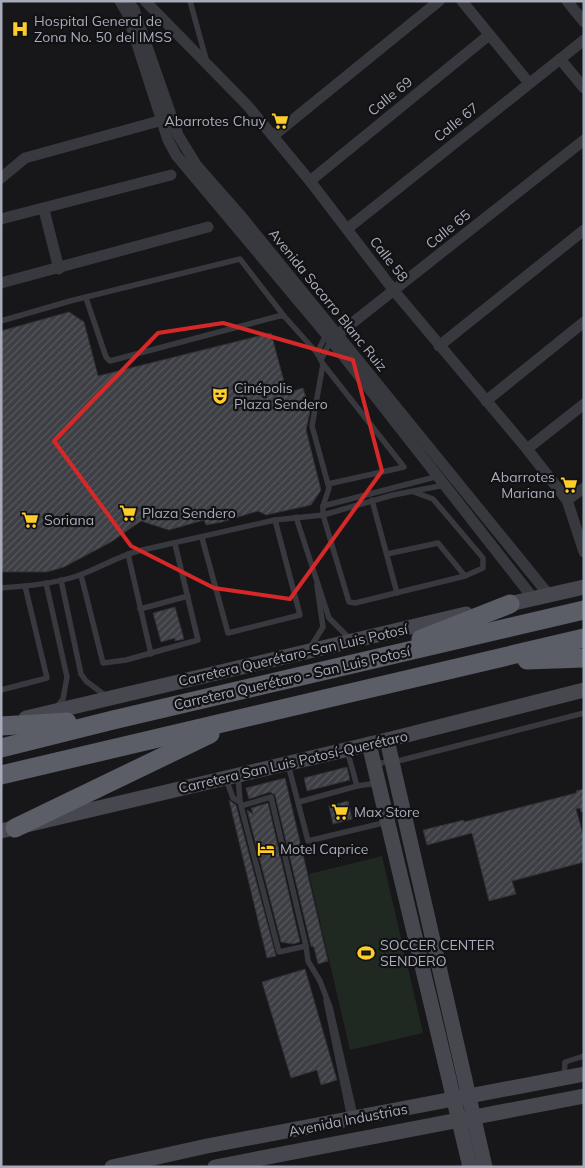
<svg xmlns="http://www.w3.org/2000/svg" width="585" height="1168" font-family="Mulish,sans-serif">
  <style>
    .garden { fill: #1f2821 }
    .building { fill: url(#building-hatch); stroke: #313136 }
    .lines { fill: none; stroke-linecap: round; stroke-linejoin: round }
    .service { stroke: #38383f; stroke-width: 5.5 }
    .minor { stroke: #38383f; stroke-width: 11 }
    .secondary { stroke: #46474f; stroke-width: 15 }
    .trunk { stroke: #5b5d67; stroke-width: 19 }
    .marked { fill: none; stroke: #d62828; stroke-width: 4; stroke-linejoin: round }
    .labels { text-anchor: middle; stroke-width: 4.5; stroke-linejoin: round; paint-order: stroke }
    .poi-label { font-size: 14px; fill: #a8acba; stroke: #121214; text-anchor: start }
    .street-label { font-size: 14px; fill: #a8acba; stroke: #121214 }
  </style>
  <defs>
    <pattern id="building-hatch" width="6" height="6" patternUnits="userSpaceOnUse" patternTransform="scale(1.25)"><rect width="6" height="6" fill="#3e3f44"/><path d="M-1 1l2-2M0 6l6-6M5 7l2-2" fill="none" stroke="#57585d"/></pattern>
  </defs>
  <rect width="100%" height="100%" fill="#171719"/>
  <polygon class="garden" points="382,856 423,1033 350,1050 309,874"/>
  <g class="building">
    <polygon points="69,312 84,322 98,376 271,333 287,393 303,388 310,411 306,430 321,490 311,505 266,515 258,511 222,522 206,525 204,520 169,530 141,521 111,542 64,567 47,572 1,572 1,331"/>
    <polygon points="175,607 184,639 175,641 175,638 161,642 153,613"/>
    <polygon points="347,767 350,780 307,791 304,778"/>
    <polygon points="285,778 328,961 318,964 314,947 311,946 275,795 270,792 249,799 246,788"/>
    <polygon points="584,789 584,811 581,812 580,808 576,809 584,838 584,862 512,881 516,894 489,901 472,833 427,845 423,830 464,820 464,822 576,793 576,791"/>
    <polygon points="229,800 236,805 276,956 267,958"/>
    <polygon points="348,801 352,819 333,824 329,806"/>
    <polygon points="268,803 300,942 293,944 281,942 247,810 253,814 251,808"/>
    <polygon points="305,969 337,1080 321,1085 317,1070 291,1078 262,982"/>
  </g>
  <g class="lines">
    <g class="service">
      <polyline points="190,1 206,59"/>
      <polyline points="86,298 106,357 110,361 279,316 284,316 317,353 323,364 312,426 329,488 323,506 323,515 349,602 355,603 465,576 483,568 483,558 433,499 414,492"/>
      <polyline points="1,321 70,301 240,259 284,316"/>
      <polyline points="317,353 327,333"/>
      <polyline points="322,358 331,340"/>
      <polyline points="323,364 404,467 328,484"/>
      <polyline points="372,500 397,593"/>
      <polyline points="323,506 439,476"/>
      <polyline points="296,517 329,618 351,640"/>
      <polyline points="202,538 228,633 300,615 275,520"/>
      <polyline points="128,554 151,654"/>
      <polyline points="387,554 438,543 465,576"/>
      <polyline points="81,575 103,663 126,660 198,640 175,544"/>
      <polyline points="61,580 81,674 86,681 106,696"/>
      <polyline points="46,583 67,677 63,699 56,708"/>
      <path d="M1 588C26 586 53 584 77 576 98 569 116 557 138 551L275 520 323 515 393 495 445 485"/>
      <polyline points="140,609 188,596"/>
      <polyline points="310,648 323,627 317,585"/>
      <polyline points="1,690 47,678 25,586"/>
      <polyline points="288,764 308,841 387,822"/>
      <polyline points="374,764 402,760 584,713"/>
      <polyline points="238,775 240,802 279,952 306,946 271,797 241,806"/>
      <polyline points="226,779 233,798 240,802"/>
      <polyline points="357,786 377,783"/>
      <polyline points="299,802 357,786 347,750"/>
      <polyline points="306,946 308,961 320,981 330,1007 355,1116"/>
      <polyline points="326,1000 350,1118"/>
      <polyline points="564,1077 565,1062 584,1056"/>
    </g>
    <g class="minor">
      <polyline points="120,1 127,13 168,140 176,155 331,340 533,598"/>
      <polyline points="126,1 134,9 178,135 197,166 241,216 549,595"/>
      <polyline points="145,1 247,105 310,181 395,292 527,449 567,500 584,552"/>
      <polyline points="462,1 529,83"/>
      <polyline points="567,1 584,22"/>
      <polyline points="560,59 584,88"/>
      <polyline points="273,136 439,1"/>
      <polyline points="1,178 25,158 170,118"/>
      <polyline points="310,181 489,35"/>
      <polyline points="44,210 59,269"/>
      <polyline points="1,219 171,175"/>
      <polyline points="347,229 584,40"/>
      <polyline points="1,283 208,227"/>
      <polyline points="332,339 584,140"/>
      <polyline points="439,346 584,230"/>
      <polyline points="486,401 584,322"/>
      <polyline points="527,449 584,404"/>
      <polyline points="567,500 584,488"/>
    </g>
    <g class="secondary">
      <polyline points="500,606 584,587"/>
      <polyline points="26,718 466,614"/>
      <polyline points="387,740 485,1167"/>
      <polyline points="369,744 470,1167"/>
      <polyline points="1,831 387,740 584,690"/>
      <polyline points="112,1167 207,1146 584,1074"/>
      <polyline points="215,1167 584,1096"/>
    </g>
    <g class="trunk">
      <polyline points="421,639 510,604"/>
      <polyline points="527,660 584,658"/>
      <polyline points="1,726 67,722"/>
      <polyline points="1,748 113,720 584,610"/>
      <polyline points="1,775 584,638"/>
      <polyline points="15,828 210,734"/>
    </g>
  </g>
  <path class="marked" d="M223 323 353 360 382 471 290 599 214 588 131 546 54 441 158 333Z"/>
  <defs>
    <g id="hospital-bare" transform="scale(1.35)"><path d="M-5-5h3v3.5h4V-5h3V5h-3V1.5h-4V5h-3Z" fill="#ffcd29" stroke="#121214" stroke-width="2.5" paint-order="stroke"/></g>
    <g id="supermarket-bare" transform="scale(1.35)"><path d="M-6-5.5h2.5l.6 2H6L4.5 2H-2.5L-4.4-4H-6ZM-1.5 3.2a1.3 1.3 0 1 0 .1 0ZM3 3.2a1.3 1.3 0 1 0 .1 0Z" fill="#ffcd29" stroke="#121214" stroke-width="2.5" paint-order="stroke"/></g>
    <g id="theatre-bare" transform="scale(1.35)"><path d="M-5-5.5Q0-4 5-5.5V0Q5 5 0 6Q-5 5-5 0ZM-3.3-2.5H-1v1.5H-3.3ZM1-2.5H3.3v1.5H1ZM-2.8 1Q0 5.5 2.8 1Z" fill="#ffcd29" stroke="#121214" stroke-width="2.5" paint-order="stroke"/></g>
    <g id="hotel-bare" transform="scale(1.35)"><path d="M-6-4.5h1.5V1H6V5H4.5V3h-9V5H-6ZM-4 0a1.8 1.8 0 1 1 3.6 0ZM.5 0V-2.5h3Q6-2.5 6 0Z" fill="#ffcd29" stroke="#121214" stroke-width="2.5" paint-order="stroke"/></g>
    <g id="stadium-bare" transform="scale(1.35)"><path d="M0-5a6.5 5 0 1 0 0 10a6.5 5 0 1 0 0-10ZM-3.5-1.8h7v3.6h-7Z" fill="#ffcd29" stroke="#121214" stroke-width="2.5" paint-order="stroke"/></g>
  </defs>
  <g fill-rule="evenodd">
    <use href="#hospital-bare" x="20" y="29"/>
    <use href="#supermarket-bare" x="280" y="121"/>
    <use href="#theatre-bare" x="220" y="396"/>
    <use href="#supermarket-bare" x="569" y="485"/>
    <use href="#supermarket-bare" x="128" y="513"/>
    <use href="#supermarket-bare" x="30" y="520"/>
    <use href="#supermarket-bare" x="340" y="812"/>
    <use href="#hotel-bare" x="266" y="849"/>
    <use href="#stadium-bare" x="366" y="953"/>
  </g>
  <g class="labels">
    <g class="poi-label">
      <text x="34" y="26">Hospital General de<tspan x="34" dy="16">Zona No. 50 del IMSS</tspan></text>
      <text x="266" y="126" text-anchor="end">Abarrotes Chuy</text>
      <text x="234" y="393">Cinépolis<tspan x="234" dy="16">Plaza Sendero</tspan></text>
      <text x="555" y="482" text-anchor="end">Abarrotes<tspan x="555" dy="16">Mariana</tspan></text>
      <text x="142" y="518">Plaza Sendero</text>
      <text x="44" y="525">Soriana</text>
      <text x="354" y="817">Max Store</text>
      <text x="280" y="854">Motel Caprice</text>
      <text x="380" y="950">SOCCER CENTER<tspan x="380" dy="16">SENDERO</tspan></text>
    </g>
    <g class="street-label">
      <text transform="translate(390 96) rotate(-39)" y="5">Calle 69</text>
      <text transform="translate(456 122) rotate(-39)" y="5">Calle 67</text>
      <text transform="translate(448 229) rotate(-39)" y="5">Calle 65</text>
      <text transform="translate(389 259) rotate(52)" y="5">Calle 58</text>
      <text transform="translate(328 300) rotate(51)" y="5">Avenida Socorro Blanc Ruiz</text>
      <text transform="translate(293 655) rotate(-13)" y="5">Carretera Querétaro-San Luis Potosí</text>
      <text transform="translate(292 678) rotate(-13)" y="5">Carretera Querétaro - San Luis Potosí</text>
      <text transform="translate(293 762) rotate(-13)" y="5">Carretera San Luis Potosí-Querétaro</text>
      <text transform="translate(348 1120) rotate(-11)" y="5">Avenida Industrias</text>
    </g>
  </g>
  <rect width="585" height="1168" fill="none" stroke="#a8acba" stroke-width="5"/>
</svg>
